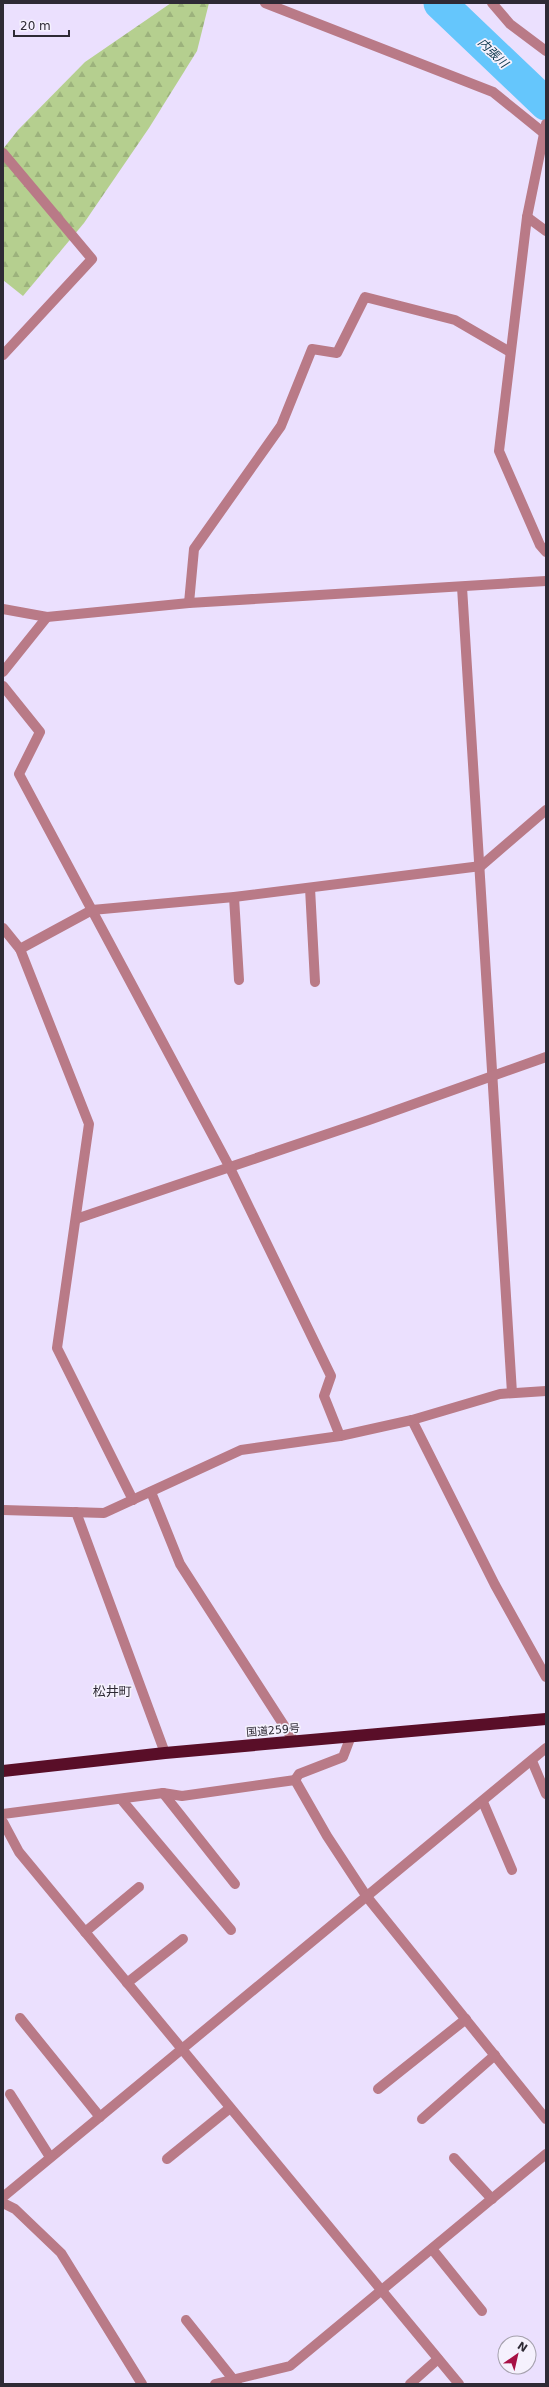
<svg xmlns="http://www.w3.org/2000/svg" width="549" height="2387" font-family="'DejaVu Sans','Noto Sans JP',sans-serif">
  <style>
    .forest { fill: url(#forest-firs) }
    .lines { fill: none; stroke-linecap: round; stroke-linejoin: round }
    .river { stroke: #65c6fc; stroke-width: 33 }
    .minor { stroke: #b97a87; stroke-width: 10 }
    .highway { stroke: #590e28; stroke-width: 12 }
    .labels { text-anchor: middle; stroke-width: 3.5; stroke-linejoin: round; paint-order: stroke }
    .street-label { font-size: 11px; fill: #2e2a35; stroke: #f5f1fd }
    .water-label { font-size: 12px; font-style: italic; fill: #0b374c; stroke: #f5f1fd }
    .quarter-label { font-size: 13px; fill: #2e2a35; stroke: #f5f1fd }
  </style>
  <defs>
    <pattern id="forest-firs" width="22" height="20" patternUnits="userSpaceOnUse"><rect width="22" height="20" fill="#b5cf8f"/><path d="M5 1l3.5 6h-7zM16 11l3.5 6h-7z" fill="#9cb27c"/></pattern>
  </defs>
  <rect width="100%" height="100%" fill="#ebe0fe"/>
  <polygon class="forest" points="171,3 209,3 197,51 149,128 84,223 23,296 3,280 3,149 18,130 85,62"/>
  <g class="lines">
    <polyline class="river" points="440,3 546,104"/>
    <g class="minor">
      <polyline points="265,3 493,92 545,134"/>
      <polyline points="492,3 510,24 546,51"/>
      <polyline points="546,124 527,217 499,451 540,545 546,552"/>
      <polyline points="3,153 92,259 3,355"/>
      <polyline points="527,217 546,231"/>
      <path d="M462 587C481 856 495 1125 512 1393"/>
      <polyline points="189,603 194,549 281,426 312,349 337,353 365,297 455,320 510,352"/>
      <polyline points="3,609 47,617 189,603 546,581"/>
      <polyline points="3,672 47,617"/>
      <polyline points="3,686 40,732 19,774 229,1166 331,1376 324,1396 340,1436"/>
      <polyline points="310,888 315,982"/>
      <polyline points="234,897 239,980"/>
      <polyline points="3,928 20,949 89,1124 57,1348 133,1500"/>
      <polyline points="20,949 92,910 234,897 481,866 546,810"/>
      <polyline points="76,1219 369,1120 546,1057"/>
      <polyline points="412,1420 495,1585 546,1677"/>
      <polyline points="151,1492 180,1564 294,1741"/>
      <polyline points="3,1510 104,1513 241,1450 340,1436 412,1420 500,1394 546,1391"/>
      <polyline points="76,1512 165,1753"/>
      <polyline points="351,1736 343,1757 299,1774 295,1780 327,1836 367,1897 546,2119"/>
      <polyline points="532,1761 546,1794"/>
      <polyline points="163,1793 235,1884"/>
      <polyline points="121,1799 231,1930"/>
      <polyline points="483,1802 512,1870"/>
      <polyline points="3,1814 163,1793 182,1796 295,1780"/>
      <polyline points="3,1822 19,1852 459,2384"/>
      <polyline points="85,1932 139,1887"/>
      <polyline points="127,1983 183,1939"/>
      <polyline points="20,2018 100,2117"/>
      <polyline points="378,2089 466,2019"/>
      <polyline points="10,2094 50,2157"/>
      <polyline points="422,2119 495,2055"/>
      <polyline points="454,2158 492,2199"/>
      <polyline points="167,2159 230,2108"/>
      <polyline points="3,2197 546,1748"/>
      <polyline points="3,2203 15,2209 61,2253 142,2384"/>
      <polyline points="432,2249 482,2311"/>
      <polyline points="186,2320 237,2384"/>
      <polyline points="215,2384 290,2366 546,2154"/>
      <polyline points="410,2384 438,2359"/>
    </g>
    <polyline class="highway" points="3,1771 165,1753 546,1719"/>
  </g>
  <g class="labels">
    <g class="street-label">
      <text transform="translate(273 1730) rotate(-5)" y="4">国道259号</text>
    </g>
    <g class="water-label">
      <text transform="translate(493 53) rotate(44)" y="4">内張川</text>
    </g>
    <g class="quarter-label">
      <text x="112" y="1696">松井町</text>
    </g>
  </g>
  <rect width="549" height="2387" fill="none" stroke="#2e2a35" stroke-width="8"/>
  <g transform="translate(517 2355) rotate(34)"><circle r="19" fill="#f5f1fd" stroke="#a5a1ad"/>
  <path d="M0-3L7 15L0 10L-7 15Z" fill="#a71045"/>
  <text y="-6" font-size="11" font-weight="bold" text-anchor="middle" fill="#2e2a35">N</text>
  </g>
  <path d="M14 30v6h55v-6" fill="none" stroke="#2e2a35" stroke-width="2"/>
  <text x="20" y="30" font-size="12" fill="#2e2a35" stroke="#f5f1fd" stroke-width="3" paint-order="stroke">20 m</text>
</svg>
